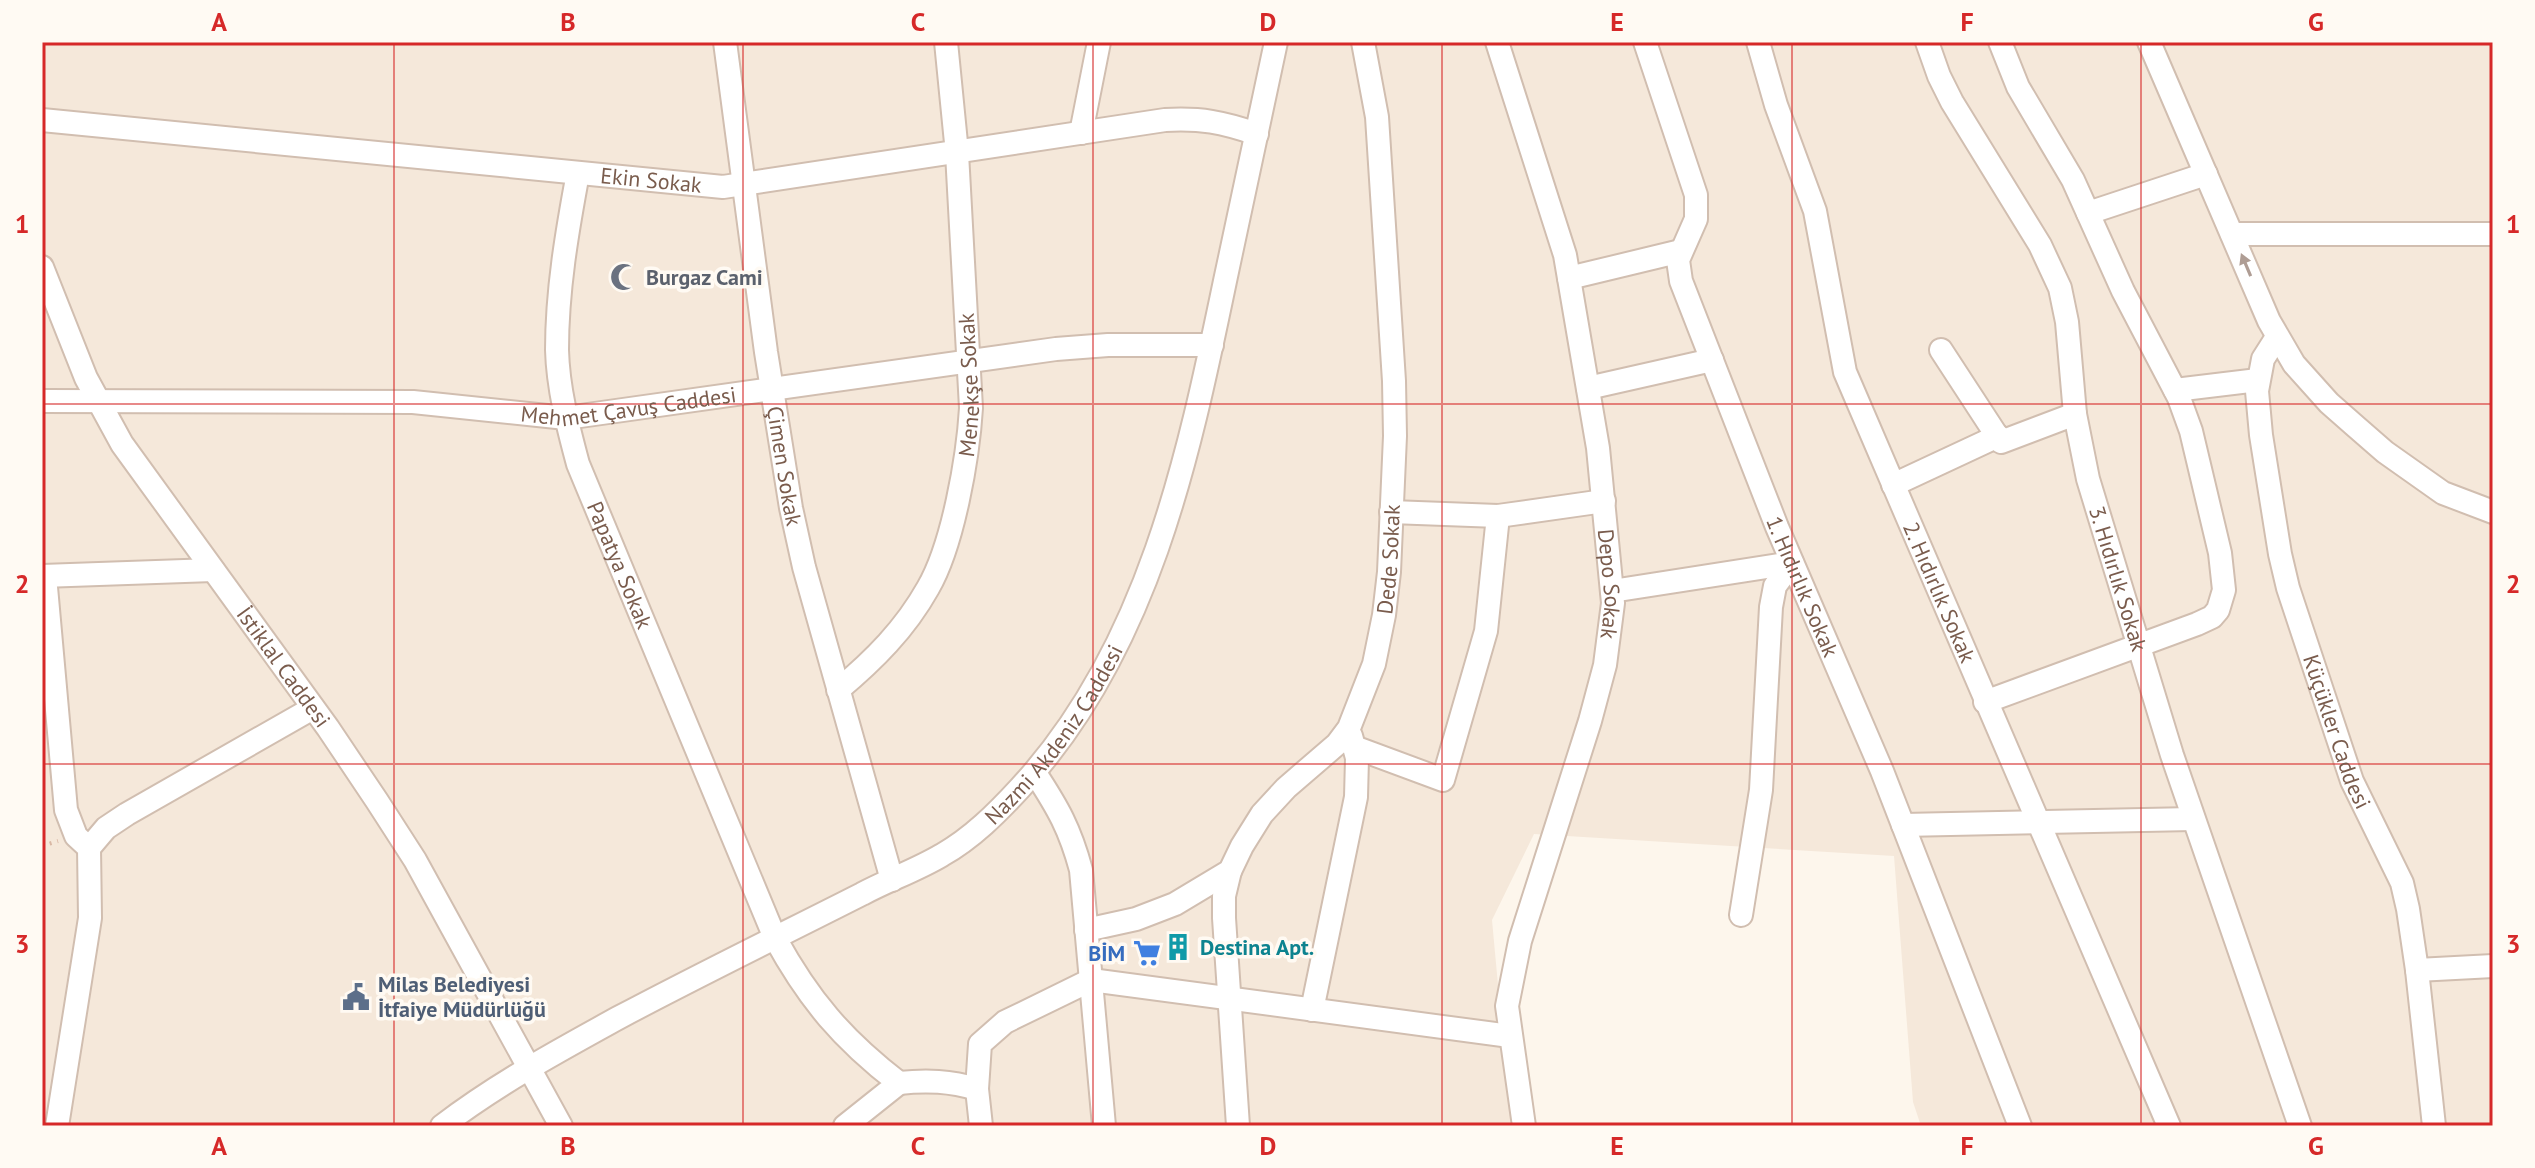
<svg xmlns="http://www.w3.org/2000/svg" width="2535" height="1168" font-family="'PT Sans',sans-serif">
  <style>
    .residential { fill: #f5e8da }
    .lines { fill: none; stroke-linecap: round; stroke-linejoin: round }
    .minor-casing { stroke: #d1beb0; stroke-width: 26 }
    .path { stroke: #d9b8a5; stroke-width: 4; stroke-dasharray: 2 6; stroke-linecap: butt }
    .minor { stroke: #fff; stroke-width: 22 }
    .oneway { fill: #af9d94 }
    .grid { fill: none; stroke: #d62828; stroke-width: 2; stroke-opacity: 0.55 }
    .labels { text-anchor: middle; stroke-width: 7; stroke-linejoin: round; paint-order: stroke }
    .street-label { font-size: 22px; fill: #7a5c4d; stroke: #fffaf3 }
    .worship-label { font-size: 22px; font-weight: bold; fill: #5b616d; stroke: #fffaf3; text-anchor: start }
    .culture-label { font-size: 22px; font-weight: bold; fill: #0d838f; stroke: #fffaf3; text-anchor: start }
    .shop-label { font-size: 22px; font-weight: bold; fill: #366cbe; stroke: #fffaf3; text-anchor: end }
    .service-label { font-size: 22px; font-weight: bold; fill: #4e5e75; stroke: #fffaf3; text-anchor: start }
    .neatline { fill: none; stroke: #d62828; stroke-width: 3 }
    .grid-label { font-size: 26px; text-anchor: middle; font-weight: bold; fill: #d62828 }
  </style>
  <rect width="100%" height="100%" fill="#fdf6ec"/>
  <polygon class="residential" points="42,42 2493,42 2493,1126 1921,1126 1913,1102 1894,856 1534,834 1492,920 1511,1126 42,1126"/>
  <g class="lines">
    <g class="minor-casing">
      <g id="minor">
        <path id="s1" d="M725 42 766 352 791 508 804 567 892 880"/>
        <path id="s2" d="M1497 42 1565 255 1598 448 1613 603 1605 665 1590 721 1520 941 1507 1006 1524 1126"/>
        <path id="s3" d="M1645 42 1696 195V219L1678 260 1681 281 1777 527 1882 771 2020 1126"/>
        <path id="s4" d="M1758 42 1776 105 1815 211 1845 372 2169 1126"/>
        <path id="s5" d="M1927 42 1939 76 1952 102 2040 245 2060 288 2067 322 2075 414 2088 479 2172 755 2300 1126"/>
        <polyline points="2149,42 2269,321 2294,364 2329,403 2354,425 2385,452 2443,493 2493,512"/>
        <path id="s6" d="M42 120 723 187 1165 120C1201 118 1222 122 1257 134"/>
        <polyline points="1081,133 1099,42"/>
        <path id="s7" d="M578 173C567 232 557 290 557 350 558 388 568 427 578 464L775 938C809 1000 842 1039 899 1083L845 1126"/>
        <polyline points="2088,213 2206,174"/>
        <polyline points="2232,234 2493,234"/>
        <path id="s8" d="M42 267 86 378 122 444 328 728 377 801 415 860 561 1126"/>
        <polyline points="1569,278 1681,251"/>
        <path id="s9" d="M2277 337 2263 359 2257 391 2261 435 2280 554 2288 588 2352 781 2402 883 2408 909 2417 970 2434 1126"/>
        <polyline points="1941,350 2001,442 2075,414"/>
        <polyline points="1588,388 1712,360"/>
        <polyline points="2175,390 2258,380"/>
        <path id="s10" d="M42 401 413 402 566 418 1056 349 1108 345H1212"/>
        <polyline points="1893,485 1998,436"/>
        <polyline points="1391,512 1498,516 1604,501"/>
        <polyline points="42,576 213,570"/>
        <polyline points="45,576 66,810 76,836 89,848 90,918 57,1126"/>
        <polyline points="1612,591 1792,563"/>
        <path id="s11" d="M838 690C874 660 905 629 928 588 953 545 968 458 971 408L957 153 946 42"/>
        <polyline points="1985,702 2197,624 2212,617 2218,610 2224,590 2220,553 2191,431 2179,398 2123,291 2073,180 2018,87 2000,42"/>
        <polyline points="1354,747 1443,780 1486,631 1498,516"/>
        <path d="M1035 773C1058 808 1070 829 1081 870L1104 1126"/>
        <polyline points="1903,825 2193,819"/>
        <polyline points="89,848 106,828 127,814 313,708"/>
        <polyline points="1230,871 1224,896 1224,918 1238,1126"/>
        <polyline points="1741,915 1761,790 1771,607 1775,586 1792,563"/>
        <path id="s12" d="M1086 930 1136 919 1175 904 1230 871 1242 846 1262 814 1286 788 1337 744 1349 728 1374 664 1384 615 1389 572 1395 436 1394 381 1377 117 1363 42"/>
        <polyline points="2417,970 2493,966"/>
        <polyline points="1312,1010 1356,797 1357,758 1351,736"/>
        <path d="M899 1083C927 1080 950 1081 977 1089"/>
        <path id="s13" d="M442 1126C497 1084 558 1051 618 1018 699 975 781 935 862 894 888 880 917 870 942 855 972 838 997 813 1020 788 1148 650 1188 459 1225 281 1242 201 1259 122 1276 42"/>
        <polyline points="981,1126 977,1089 980,1044 1005,1022 1091,980 1510,1036"/>
      </g>
    </g>
    <polyline class="path" points="42,846 58,841"/>
    <use href="#minor" class="minor"/>
  </g>
  <defs><path id="oneway-solid" d="M-6-.8H1V-3.2L6.5 0L1 3.2V.8H-6Z" transform="scale(2)"/></defs>
  <use class="oneway" href="#oneway-solid" transform="translate(2246 265) rotate(-113)"/>
  <path class="grid" d="M394 42V1126M743 42V1126M1093 42V1126M1442 42V1126M1792 42V1126M2141 42V1126M42 404H2493M42 764H2493"/>
  <defs>
    <g id="mosque-bare" transform="scale(2.16)"><path d="M3.5-4.9A6 6 0 1 0 3.5 4.9A5 5 0 1 1 3.5-4.9Z" fill="#6b7280" stroke="#fffaf3" stroke-width="2.5" paint-order="stroke"/></g>
    <g id="building-bare" transform="scale(2.16)"><path d="M-4-6H4V6H1V3H-1V6H-4ZM-2.5-4.3h1.7v1.8h-1.7ZM.8-4.3h1.7v1.8H.8ZM-2.5-1h1.7V.8h-1.7ZM.8-1h1.7V.8H.8Z" fill="#0f9aa8" stroke="#fffaf3" stroke-width="2.5" paint-order="stroke"/></g>
    <g id="supermarket-bare" transform="scale(2.16)"><path d="M-6-5.5h2.5l.6 2H6L4.5 2H-2.5L-4.4-4H-6ZM-1.5 3.2a1.3 1.3 0 1 0 .1 0ZM3 3.2a1.3 1.3 0 1 0 .1 0Z" fill="#3f7fe0" stroke="#fffaf3" stroke-width="2.5" paint-order="stroke"/></g>
    <g id="civic-bare" transform="scale(2.16)"><path d="M-.6-6.5H3V-4.5H.6V-3L4-1V1h2V6H-6V1h2V-1L-.6-3ZM-1.2 2.5V6h2.4V2.5Z" fill="#5c6f8a" stroke="#fffaf3" stroke-width="2.5" paint-order="stroke"/></g>
  </defs>
  <g fill-rule="evenodd">
    <use href="#mosque-bare" x="624" y="277"/>
    <use href="#building-bare" x="1178" y="947"/>
    <use href="#supermarket-bare" x="1147" y="953"/>
    <use href="#civic-bare" x="356" y="997"/>
  </g>
  <g class="labels">
    <g class="street-label">
      <text dy="8" stroke="none"><textPath href="#s6" startOffset="612">Ekin Sokak</textPath></text>
      <text dy="8" stroke="none"><textPath href="#s11" startOffset="346">Menekşe Sokak</textPath></text>
      <text dy="8" stroke="none"><textPath href="#s10" startOffset="588">Mehmet Çavuş Caddesi</textPath></text>
      <text dy="8" stroke="none"><textPath href="#s1" startOffset="428">Çimen Sokak</textPath></text>
      <text dy="8" stroke="none"><textPath href="#s12" startOffset="520">Dede Sokak</textPath></text>
      <text dy="8" stroke="none"><textPath href="#s7" startOffset="404">Papatya Sokak</textPath></text>
      <text dy="8" stroke="none"><textPath href="#s5" startOffset="578">3. Hıdırlık Sokak</textPath></text>
      <text dy="8" stroke="none"><textPath href="#s2" startOffset="556">Depo Sokak</textPath></text>
      <text dy="8" stroke="none"><textPath href="#s3" startOffset="580">1. Hıdırlık Sokak</textPath></text>
      <text dy="8" stroke="none"><textPath href="#s4" startOffset="582">2. Hıdırlık Sokak</textPath></text>
      <text dy="8" stroke="none"><textPath href="#s8" startOffset="470">İstiklal Caddesi</textPath></text>
      <text dy="8" stroke="none"><textPath href="#s9" startOffset="410">Küçükler Caddesi</textPath></text>
      <text dy="8" stroke="none"><textPath href="#s13" startOffset="736">Nazmi Akdeniz Caddesi</textPath></text>
    </g>
    <g class="worship-label">
      <text x="646" y="285">Burgaz Cami</text>
    </g>
    <g class="culture-label">
      <text x="1200" y="955">Destina Apt.</text>
    </g>
    <g class="shop-label">
      <text x="1125" y="961">BİM</text>
    </g>
    <g class="service-label">
      <text x="378" y="992">Milas Belediyesi<tspan x="378" dy="25">İtfaiye Müdürlüğü</tspan></text>
    </g>
  </g>
  <rect width="2535" height="1168" fill="none" stroke="#fffaf3" stroke-width="88"/>
  <rect x="44" y="44" width="2447" height="1080" class="neatline"/>
  <g class="grid-label">
    <text x="219" y="31">A</text>
    <text x="568" y="31">B</text>
    <text x="918" y="31">C</text>
    <text x="1268" y="31">D</text>
    <text x="1617" y="31">E</text>
    <text x="1967" y="31">F</text>
    <text x="2316" y="31">G</text>
    <text x="22" y="233">1</text>
    <text x="2513" y="233">1</text>
    <text x="22" y="593">2</text>
    <text x="2513" y="593">2</text>
    <text x="22" y="953">3</text>
    <text x="2513" y="953">3</text>
    <text x="219" y="1155">A</text>
    <text x="568" y="1155">B</text>
    <text x="918" y="1155">C</text>
    <text x="1268" y="1155">D</text>
    <text x="1617" y="1155">E</text>
    <text x="1967" y="1155">F</text>
    <text x="2316" y="1155">G</text>
  </g>
</svg>
